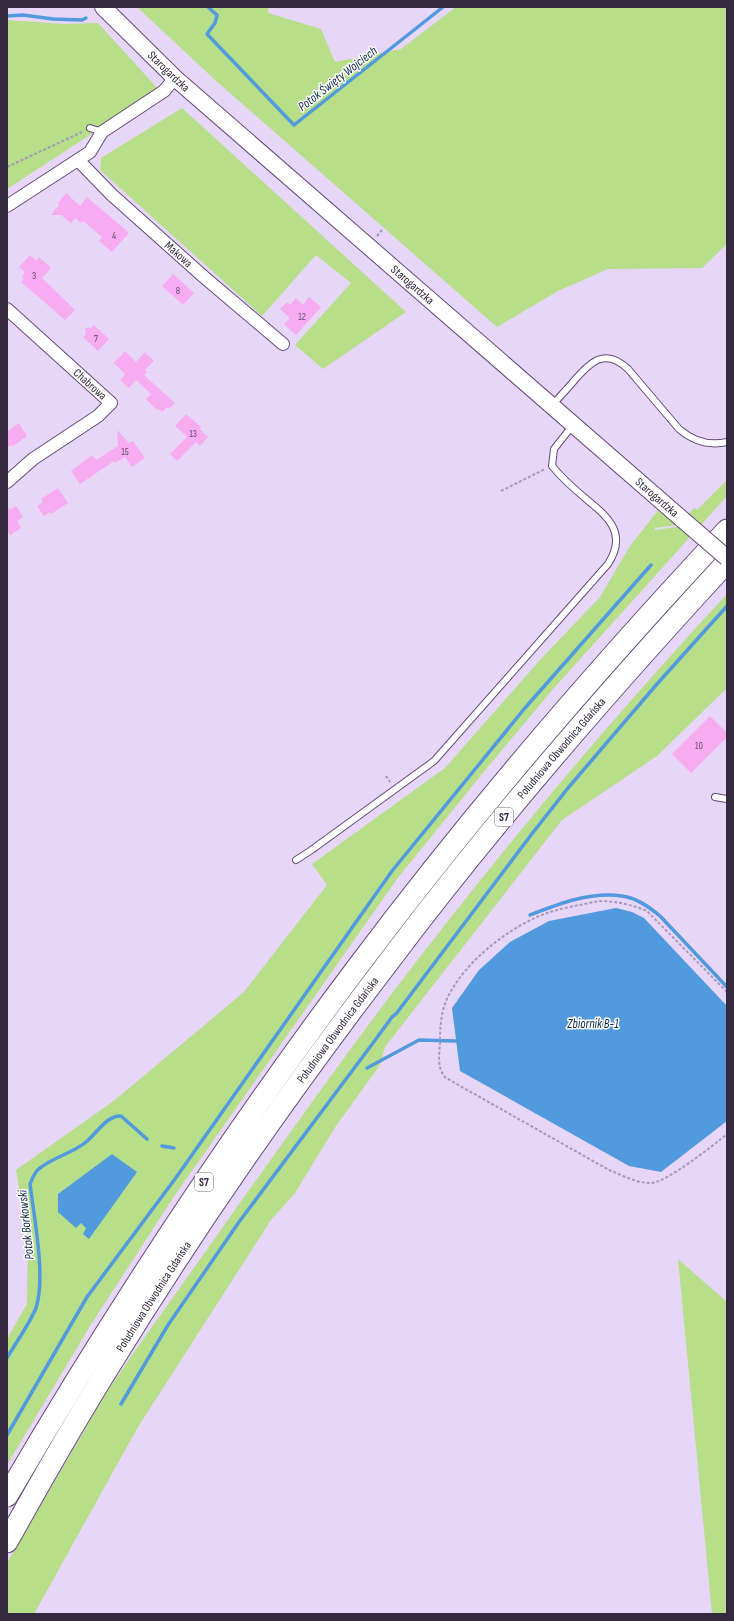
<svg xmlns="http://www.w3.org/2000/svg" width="734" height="1621" font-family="'Sofia Sans Condensed',sans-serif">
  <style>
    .green { fill: #b7de88 }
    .water { fill: #529ade }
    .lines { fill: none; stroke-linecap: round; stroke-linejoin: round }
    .stream { stroke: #529ade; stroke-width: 3.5 }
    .building { fill: #f7acf2 }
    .lane-casing { stroke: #654b7b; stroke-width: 8 }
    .street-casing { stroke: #654b7b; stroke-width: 14 }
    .secondary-casing { stroke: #654b7b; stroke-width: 18 }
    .highway-casing { stroke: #654b7b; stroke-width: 23 }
    .path { stroke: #a899b7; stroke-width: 2; stroke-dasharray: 3 2; stroke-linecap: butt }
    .lane { stroke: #fff; stroke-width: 6 }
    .street { stroke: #fff; stroke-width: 12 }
    .secondary { stroke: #fff; stroke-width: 16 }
    .highway { stroke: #fff; stroke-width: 21 }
    .secondary-bridge-casing { stroke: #654b7b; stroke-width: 18; stroke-linecap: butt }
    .secondary-bridge { stroke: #fff; stroke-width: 16 }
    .labels { text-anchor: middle; stroke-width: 3; stroke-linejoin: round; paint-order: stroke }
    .number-label { font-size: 10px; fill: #64496a }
    .shield { fill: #fff; stroke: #706877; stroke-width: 1 }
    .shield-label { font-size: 11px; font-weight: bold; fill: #33283d }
    .street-label { font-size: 12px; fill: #33283d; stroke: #fff }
    .water-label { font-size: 13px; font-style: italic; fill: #0d2b47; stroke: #fff }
  </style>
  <rect width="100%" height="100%" fill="#e7d6f8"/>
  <g class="green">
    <polygon points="137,7 269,7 268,13 321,29 335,62 401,49 456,7 727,7 727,244 702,268 608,269 558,291 497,327 214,79"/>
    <polygon points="7,20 64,24 98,23 159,90 7,189"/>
    <polygon points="182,108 406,312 323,369 295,345 351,283 316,255 262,316 100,170 101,158"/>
    <polygon points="727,480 727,496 554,688 486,769 397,879 175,1195 90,1326 7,1465 7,1339 27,1304 28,1241 16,1170 115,1100 244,992 327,885 312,864 445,768 540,660 600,597 630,546 659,509 676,525 655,528 655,530 677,527 694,508 697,510"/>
    <path d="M727 594V688L657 756 562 820 385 1047 380 1065 336 1126 295 1193 271 1220 138 1427 34 1614H7V1563L105 1395 137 1348C222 1229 305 1109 393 992 498 854 609 721 727 594Z"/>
    <polygon points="678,1259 727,1302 727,1614 712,1614"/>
  </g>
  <g class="water">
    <polygon points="616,908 632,912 644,918 727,1006 727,1121 661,1172 629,1166 460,1071 452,1008 479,970 510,942 549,921"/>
    <polygon points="112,1154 137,1172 89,1239 83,1234 86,1228 81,1223 76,1228 58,1212 58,1194"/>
  </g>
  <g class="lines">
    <g class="stream">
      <polyline points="208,7 217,15 215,23 207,34 294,125 443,7"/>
      <polyline points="7,16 23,15 53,19 82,20 86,18"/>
      <path d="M530 915C558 904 591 891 622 896 637 898 649 907 660 916L727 987"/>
      <polyline points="367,1068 419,1040 456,1041"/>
      <polyline points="162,1146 174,1148"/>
      <path d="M7 1358C15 1344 30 1323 36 1308 46 1277 34 1217 30 1184 32 1179 35 1171 40 1168 54 1157 73 1153 86 1142 96 1134 107 1115 121 1116L147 1139"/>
      <polyline points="121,1404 168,1325 239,1222 373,1043 392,1017 396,1014 531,835 568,788 657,684 727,606"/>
      <polyline points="7,1435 87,1297 175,1179 392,871 525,708 651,565"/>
    </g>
  </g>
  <g class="building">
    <polygon points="66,193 80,206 87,197 129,233 112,252 99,241 102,237 83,221 81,223 75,218 71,223 61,215 51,215 59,205 58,203"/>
    <polygon points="30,255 36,261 39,257 51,268 42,278 75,310 65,320 21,282 24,279 22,277 25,272 19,267"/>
    <polygon points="173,274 194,293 183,305 162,286"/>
    <polygon points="309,297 321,307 296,335 284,324 290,318 280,309 287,302 290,305 296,298 303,305"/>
    <polygon points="94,325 109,339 98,351 83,337 86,334 85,328 91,328"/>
    <polygon points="125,351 136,362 145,352 154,361 145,370 147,372 144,375 175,403 169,409 167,407 162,412 159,409 157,410 146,399 151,394 136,380 129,388 120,380 125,374 114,363"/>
    <polygon points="186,414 201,427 200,429 208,437 200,446 196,442 177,461 170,454 187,437 175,426"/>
    <polygon points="19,423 27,436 13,446 11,445 7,448 7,432"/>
    <polygon points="117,430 129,443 133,441 145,458 132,467 125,457 115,463 114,461 80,484 71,471 92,455 96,460 118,446"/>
    <polygon points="58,488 68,503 51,514 50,512 44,516 37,506 43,502 41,499"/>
    <polygon points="7,506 10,510 16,506 23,517 17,521 21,528 10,535 7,530"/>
    <polygon points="710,716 727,733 727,737 691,773 672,754"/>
  </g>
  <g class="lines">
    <g class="lane-casing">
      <g id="lane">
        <polyline points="90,128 102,132"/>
        <path d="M552 405C559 398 566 390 573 382 590 362 605 347 628 369L679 429C693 441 709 446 727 442"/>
        <polyline points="715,797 727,799"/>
        <path d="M296 860 310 851 434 761 608 564C628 533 608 517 585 498 573 488 562 478 552 466L554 449 573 425"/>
      </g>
    </g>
    <g class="street-casing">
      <g id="street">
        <path id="s1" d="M78 160 112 195 204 277 283 344"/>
        <polyline points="7,206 90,152 102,132 164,91 175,78"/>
        <path id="s2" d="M7 309 111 403 98 416 33 459 7 482"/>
      </g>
    </g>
    <g class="secondary-casing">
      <g id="secondary">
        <path id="s3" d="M103 7 175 78 683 520"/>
      </g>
    </g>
    <g class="highway-casing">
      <g id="highway">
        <path d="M7 1496C114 1313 231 1135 359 965 473 813 597 669 727 530"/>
        <path id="s4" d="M7 1542C41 1481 75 1421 112 1362 196 1225 289 1092 387 964 492 824 608 691 727 562"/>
      </g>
    </g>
    <g class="path">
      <polyline points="7,167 82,132"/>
      <polyline points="377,236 382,230"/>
      <polyline points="501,491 545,469"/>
      <polyline points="386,776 390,782"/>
      <path d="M727 992 647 911C633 905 619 902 603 901 595 901 587 904 579 905 570 907 559 909 550 912 513 924 468 959 450 993 441 1008 440 1026 440 1043 439 1054 437 1070 446 1078L609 1170C622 1175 636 1183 650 1183 665 1184 715 1144 727 1134"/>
    </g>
    <use href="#lane" class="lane"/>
    <use href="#street" class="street"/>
    <use href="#secondary" class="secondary"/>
    <use href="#highway" class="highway"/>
    <g class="secondary-bridge-casing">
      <polyline id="secondary-bridge" points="683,520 727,558"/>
    </g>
    <use href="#secondary-bridge" class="secondary-bridge"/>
  </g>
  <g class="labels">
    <g class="number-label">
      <text x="114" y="239">4</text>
      <text x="34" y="279">3</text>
      <text x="178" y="294">8</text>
      <text x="302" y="320">12</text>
      <text x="96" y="342">7</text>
      <text x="193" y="437">13</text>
      <text x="125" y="455">15</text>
      <text x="699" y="749">10</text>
    </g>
    <g class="shield">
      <rect x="495" y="808" width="18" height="18" rx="3"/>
      <rect x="195" y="1173" width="18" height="18" rx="3"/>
    </g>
    <g class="shield-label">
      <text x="504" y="821">S7</text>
      <text x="204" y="1186">S7</text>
    </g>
    <g class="street-label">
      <text dy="4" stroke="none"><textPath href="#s3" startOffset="92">Starogardzka</textPath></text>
      <text dy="4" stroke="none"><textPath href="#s1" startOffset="138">Makowa</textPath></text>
      <text dy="4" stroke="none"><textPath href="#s3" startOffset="416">Starogardzka</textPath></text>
      <text dy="4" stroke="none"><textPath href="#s2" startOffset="112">Chabrowa</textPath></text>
      <text dy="4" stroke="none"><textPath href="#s3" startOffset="740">Starogardzka</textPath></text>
      <text dy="4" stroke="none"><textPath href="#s4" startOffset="970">Południowa Obwodnica Gdańska</textPath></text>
      <text dy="4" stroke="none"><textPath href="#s4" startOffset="610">Południowa Obwodnica Gdańska</textPath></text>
      <text dy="4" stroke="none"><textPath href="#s4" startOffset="286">Południowa Obwodnica Gdańska</textPath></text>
    </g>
    <g class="water-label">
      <text transform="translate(337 78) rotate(-38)" y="5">Potok Święty Wojciech</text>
      <text x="593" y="1028">Zbiornik B-1</text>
      <text transform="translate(25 1225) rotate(-96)" y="5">Potok Borkowski</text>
    </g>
  </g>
  <rect width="734" height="1621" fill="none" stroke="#33283d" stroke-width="16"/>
</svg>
